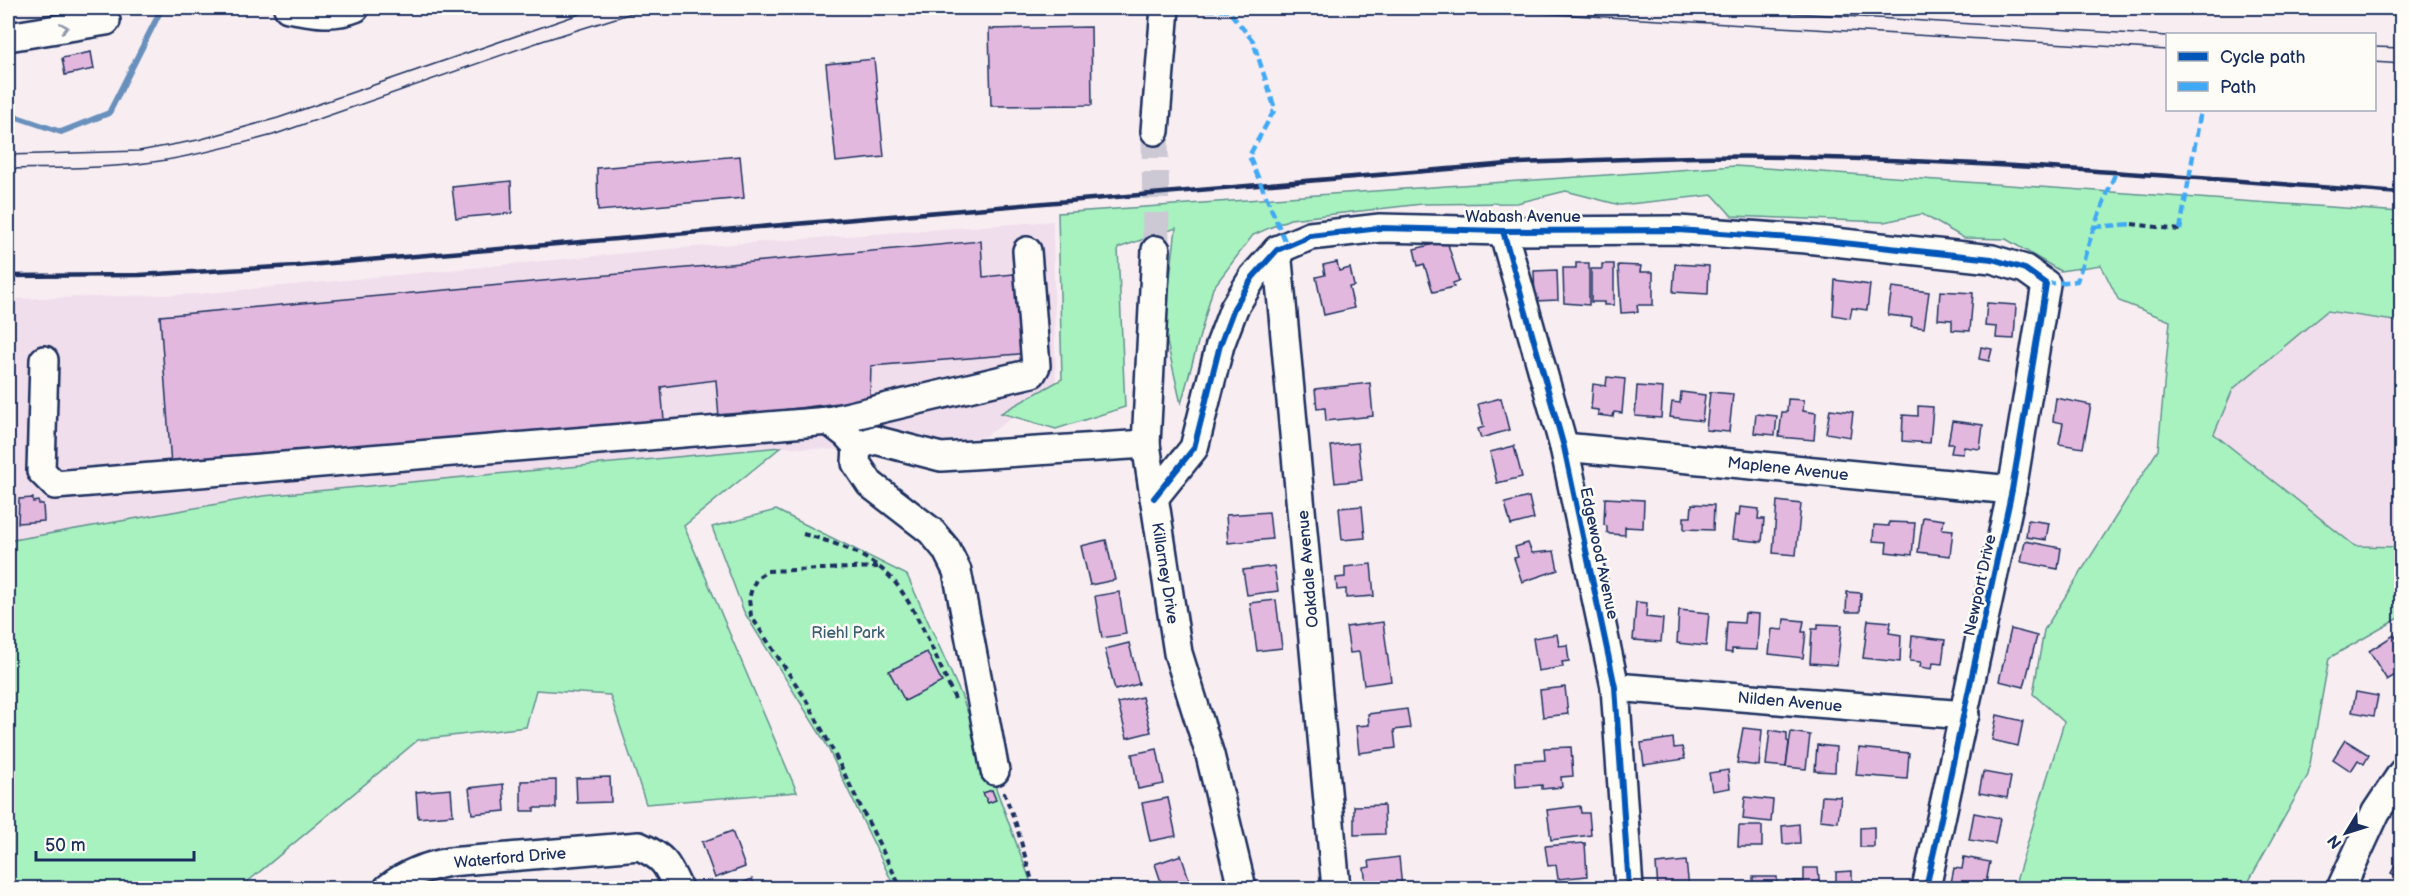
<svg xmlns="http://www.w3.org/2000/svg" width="2409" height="896" font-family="'Balsamiq Sans',sans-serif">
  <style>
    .built { fill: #f1deec }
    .green { fill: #a8f2c0; stroke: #62908f; stroke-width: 1.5 }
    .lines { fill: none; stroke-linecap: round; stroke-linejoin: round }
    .stream { stroke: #6990bc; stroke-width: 6 }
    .building { fill: #e2b8df; stroke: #1b2f5e; stroke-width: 1.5 }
    .minor-tunnel { stroke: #ccc8d4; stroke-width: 27; stroke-dasharray: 27 14; stroke-linecap: butt }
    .minor-casing { stroke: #1b2f5e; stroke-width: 32 }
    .path { stroke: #1b2f5e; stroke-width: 4; stroke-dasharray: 6 4.5; stroke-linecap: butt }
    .minor { stroke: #fdfcf7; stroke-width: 27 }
    .tram { stroke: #1b2f5e; stroke-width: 1.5 }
    .rail { stroke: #1b2f5e; stroke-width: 4.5 }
    .quiet { stroke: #3fa9f5; stroke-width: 4.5; stroke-dasharray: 9 4.5; stroke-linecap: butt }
    .cycleway-casing { stroke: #fdfcf7; stroke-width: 10 }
    .cycleway { stroke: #0057b8; stroke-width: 6 }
    .oneway { stroke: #8c96aa }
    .labels { text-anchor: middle; stroke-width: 5; stroke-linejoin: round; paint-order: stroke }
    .street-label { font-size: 16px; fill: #1b2f5e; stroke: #fdfcf7 }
    .park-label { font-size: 16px; fill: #3e6076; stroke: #fdfcf7 }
  </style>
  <rect width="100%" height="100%" fill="#f8eef2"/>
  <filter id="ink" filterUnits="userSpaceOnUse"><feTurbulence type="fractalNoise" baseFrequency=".0167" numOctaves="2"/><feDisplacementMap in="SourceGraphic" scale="12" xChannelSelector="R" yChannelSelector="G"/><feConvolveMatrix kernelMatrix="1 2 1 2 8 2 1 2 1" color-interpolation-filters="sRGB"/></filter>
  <g filter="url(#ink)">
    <g class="built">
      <polygon points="1053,221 1056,388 986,436 880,452 781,447 263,496 8,541 8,299 197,294 679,248"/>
      <polygon points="2328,311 2401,322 2401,547 2355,546 2214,434 2233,389"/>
    </g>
    <g class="green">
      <polygon points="1735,166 2401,212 2401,322 2327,311 2233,389 2214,434 2355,546 2401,547 2401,617 2329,658 2308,775 2245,888 2014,888 2064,722 2033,694 2044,630 2158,450 2170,321 2119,301 2101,265 2060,271 2006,239 1964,238 1922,214 1884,222 1732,216 1713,195 1620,205 1566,191 1517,203 1422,204 1290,219 1253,235 1213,288 1181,404 1164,329 1176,228 1118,248 1125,407 1056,429 1001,413 1062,379 1058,213"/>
      <polygon points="781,447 684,526 797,792 646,804 610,695 536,690 526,727 418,740 240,888 8,888 8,541 263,496"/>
      <polygon points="776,510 907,575 962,697 1033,888 895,888 825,742 744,612 712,527"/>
    </g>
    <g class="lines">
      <g class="stream">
        <polyline points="2255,8 2258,9 2292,8"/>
        <polyline points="8,114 61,132 109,113 162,8"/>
      </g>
    </g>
    <g class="building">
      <polygon points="8,8 27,8 8,12"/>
      <polygon points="1091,27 1092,105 991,106 989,29"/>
      <polygon points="91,52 94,69 65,75 62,58"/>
      <polygon points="874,59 884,157 836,162 826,64"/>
      <polygon points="740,156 744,198 598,211 597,168"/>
      <polygon points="511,181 512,213 456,218 452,187"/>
      <polygon points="981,241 983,277 1025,273 1030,353 871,366 870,399 719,418 716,380 661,387 664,420 171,465 160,316"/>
      <polygon points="1447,241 1459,281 1453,283 1454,287 1433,292 1424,264 1418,266 1414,249"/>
      <polygon points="1337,262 1339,271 1350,268 1354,286 1349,287 1354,308 1324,315 1316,277 1325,275 1323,265"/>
      <polygon points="1576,263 1589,263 1589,305 1564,303 1563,268 1576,268"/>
      <polygon points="1602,264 1614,264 1614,305 1604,305 1604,302 1591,302 1591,269 1602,269"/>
      <polygon points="1675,264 1709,266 1708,294 1673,292"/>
      <polygon points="1618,265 1641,266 1640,272 1653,272 1653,305 1637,305 1638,312 1621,313"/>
      <polygon points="1557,270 1558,300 1535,301 1534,271"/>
      <polygon points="1835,280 1870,285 1867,310 1852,308 1850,318 1833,315"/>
      <polygon points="1892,287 1929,292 1924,328 1911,326 1912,318 1888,315"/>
      <polygon points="1940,291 1973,293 1970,331 1952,330 1952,320 1938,319"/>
      <polygon points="1987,303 2016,305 2014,339 1996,338 1997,327 1985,326"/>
      <polygon points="1981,347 1992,349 1989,361 1979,359"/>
      <polygon points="1607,377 1625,379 1622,413 1614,412 1613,417 1598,415 1598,410 1591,409 1593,384 1606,386"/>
      <polygon points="1370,383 1373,416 1326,421 1325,408 1317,409 1315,389"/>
      <polygon points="1637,386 1663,388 1661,418 1635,416"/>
      <polygon points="1681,392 1705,395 1702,421 1670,417 1672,402 1680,403"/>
      <polygon points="1710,392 1733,394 1729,432 1706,430"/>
      <polygon points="1501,398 1509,430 1481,438 1478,429 1484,427 1478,404"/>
      <polygon points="2056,398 2091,405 2083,448 2059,444 2063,423 2053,421"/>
      <polygon points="1788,399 1804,400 1803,411 1816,413 1814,440 1779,437 1782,412 1787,412"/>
      <polygon points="1918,406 1933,407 1930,443 1902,441 1903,415 1918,416"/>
      <polygon points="1830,409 1853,412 1850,437 1826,433"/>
      <polygon points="1756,414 1777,416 1775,435 1754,433"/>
      <polygon points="1952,421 1983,425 1980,449 1964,447 1963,454 1951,453 1953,444 1948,444"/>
      <polygon points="1358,443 1362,480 1335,483 1331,446"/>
      <polygon points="1514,446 1522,477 1497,483 1490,452"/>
      <polygon points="1529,497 1534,519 1511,525 1505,503"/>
      <polygon points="33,498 33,502 38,501 39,504 43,504 44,521 18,523 19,499"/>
      <polygon points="1605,498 1644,500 1643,528 1625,527 1625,535 1610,534 1607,532 1607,526 1604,525"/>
      <polygon points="1777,501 1801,504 1796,555 1773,553"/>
      <polygon points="1692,504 1714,505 1713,530 1684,529 1684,517 1691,517"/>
      <polygon points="1362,506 1365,538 1342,540 1339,508"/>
      <polygon points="1740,507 1759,509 1758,519 1764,519 1762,542 1732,539 1735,515 1739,516"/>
      <polygon points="1269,512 1272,539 1228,543 1226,515"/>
      <polygon points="1923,517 1944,520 1942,529 1953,530 1950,556 1918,552"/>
      <polygon points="2028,520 2049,523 2046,540 2026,537"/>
      <polygon points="1889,522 1915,523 1912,555 1886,552 1887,542 1873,541 1874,525 1889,526"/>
      <polygon points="1106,540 1115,580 1090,585 1081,546"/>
      <polygon points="2025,541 2061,548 2058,569 2021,562"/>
      <polygon points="1528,543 1532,553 1554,551 1558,570 1522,582 1514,558 1518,557 1515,547"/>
      <polygon points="1371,564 1374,596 1346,598 1346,589 1337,590 1336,578 1345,577 1345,567"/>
      <polygon points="1274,566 1278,591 1247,595 1243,570"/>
      <polygon points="1119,592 1126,634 1102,638 1095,596"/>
      <polygon points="1847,592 1861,593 1860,612 1846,612"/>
      <polygon points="1276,600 1282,648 1257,651 1250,603"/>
      <polygon points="1636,602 1647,603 1646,617 1663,619 1661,642 1633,640"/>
      <polygon points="1679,610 1709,613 1706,646 1677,643"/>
      <polygon points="1745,613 1759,614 1757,650 1732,649 1732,653 1725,652 1727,622 1744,623"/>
      <polygon points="1784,619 1804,621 1802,632 1806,632 1803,658 1769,654 1772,629 1783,630"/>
      <polygon points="1868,620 1891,622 1889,633 1901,635 1900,662 1863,658"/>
      <polygon points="1383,622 1391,681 1364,685 1359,652 1350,653 1346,627"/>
      <polygon points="1818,624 1842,625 1837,665 1810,663 1812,629 1818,629"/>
      <polygon points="2011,629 2037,636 2024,687 1999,681"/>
      <polygon points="1557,634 1559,646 1567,645 1569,661 1562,662 1563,667 1538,671 1533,638"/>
      <polygon points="2394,635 2402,646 2402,671 2387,680 2369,651"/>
      <polygon points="1912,636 1945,640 1942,664 1933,663 1932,669 1920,667 1921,662 1910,661"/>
      <polygon points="1129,643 1139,684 1115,690 1105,649"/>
      <polygon points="927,652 942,682 905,701 889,671"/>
      <polygon points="1565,687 1568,714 1543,717 1540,690"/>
      <polygon points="2356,692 2378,696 2374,716 2352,712"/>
      <polygon points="1142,697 1151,732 1127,738 1118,703"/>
      <polygon points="1407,709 1410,728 1394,730 1396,748 1359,753 1356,726 1369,725 1368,714"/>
      <polygon points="1997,715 2023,721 2018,746 1992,740"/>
      <polygon points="1743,728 1762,730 1759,766 1737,763"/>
      <polygon points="1770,730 1787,733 1787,741 1789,742 1786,767 1766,765"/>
      <polygon points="1791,732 1810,735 1806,769 1786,767"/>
      <polygon points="1673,738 1674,748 1682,747 1685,759 1644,765 1641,743"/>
      <polygon points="2345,740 2369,755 2364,764 2358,760 2351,771 2333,759"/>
      <polygon points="1817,745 1836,747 1835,772 1815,771"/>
      <polygon points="1571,747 1573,776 1561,777 1562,787 1542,789 1542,785 1516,787 1515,762 1545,760 1544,748"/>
      <polygon points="1859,748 1909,753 1907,779 1856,775"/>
      <polygon points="1157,749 1164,784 1138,789 1132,754"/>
      <polygon points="1728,770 1730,788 1712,791 1709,773"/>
      <polygon points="1983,772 2011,777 2007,798 1979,793"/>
      <polygon points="610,777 611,802 577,803 576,778"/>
      <polygon points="556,780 556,808 534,808 534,811 521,811 521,781"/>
      <polygon points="503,784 505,811 472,814 469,788"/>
      <polygon points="451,789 453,815 418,818 416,792"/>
      <polygon points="992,790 996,800 988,803 983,793"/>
      <polygon points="1822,796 1841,797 1838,822 1820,820"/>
      <polygon points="1745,797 1773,800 1771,822 1743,819"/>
      <polygon points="1168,798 1176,836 1150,841 1142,803"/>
      <polygon points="1384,805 1385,834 1354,835 1354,806"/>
      <polygon points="1580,806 1581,813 1589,813 1591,835 1551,840 1547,810"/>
      <polygon points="1974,813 2000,818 1995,844 1969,840"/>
      <polygon points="1799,824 1800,843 1783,844 1782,826"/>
      <polygon points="1739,826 1762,826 1762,847 1738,847"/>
      <polygon points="1874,827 1874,847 1860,847 1860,828"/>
      <polygon points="732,831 745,867 715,878 702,842"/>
      <polygon points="1585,843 1587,876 1558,879 1556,865 1548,866 1545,846"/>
      <polygon points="2402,854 2402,879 2391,873"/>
      <polygon points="1181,855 1192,888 1163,888 1155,864"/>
      <polygon points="1399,857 1402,888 1369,888 1369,884 1366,884 1364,868 1370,867 1369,861"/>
      <polygon points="1964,857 1990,862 1985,888 1950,888 1954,868 1962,869"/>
      <polygon points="1686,861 1689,888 1658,888 1656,864"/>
      <polygon points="1804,868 1818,868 1820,888 1794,888 1794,881 1804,881"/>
      <polygon points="1852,871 1852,888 1832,888 1832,882 1836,881 1836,872"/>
      <rect x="1753" y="877" width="24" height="11"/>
      <polygon points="752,879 756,888 730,888"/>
    </g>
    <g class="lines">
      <polyline class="minor-tunnel" points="1155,131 1156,250"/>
      <g class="minor-casing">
        <g id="minor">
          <path d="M288 8C311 12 333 17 355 8"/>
          <polyline points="8,37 106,21 102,8"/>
          <polyline points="1155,131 1165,8"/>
          <polyline points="1503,231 1564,447 1615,687 1629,888"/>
          <polyline points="1156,250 1146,444 1178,653 1210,755 1242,888"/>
          <polyline points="1277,250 1336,888"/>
          <polyline points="44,360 41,471 55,485 829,421 846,434 857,446"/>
          <polyline points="829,421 1032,373 1036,366 1027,251"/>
          <polyline points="1564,447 2012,490"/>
          <polyline points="1154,498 1194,448 1220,345 1234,308 1253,277 1277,250 1310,236 1380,228 1503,231 1678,230 1806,239 1992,259 2025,269 2046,284 2012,490 1926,888"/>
          <polyline points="1615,687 1965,715"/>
          <polyline points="995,771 957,571 946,549 931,531 870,484 856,463 857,446 875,440 941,457 1146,444"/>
          <path d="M388 888C407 873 425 867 449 862L639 846C664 857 667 864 678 888"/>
          <polyline points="2341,888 2376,812 2402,773"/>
        </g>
      </g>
      <g class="path">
        <polyline points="1308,8 1357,9"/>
        <polyline points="2132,224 2180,230"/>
        <path d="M803 534C834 542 871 555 893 580 917 608 939 665 955 699"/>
        <polyline points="878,567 767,571 757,578 752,588 749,599 751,616 805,698 828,741 901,888"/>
        <polyline points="1004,792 1016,824 1034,888"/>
      </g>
      <use href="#minor" class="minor"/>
      <g class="tram">
        <polyline points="1455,8 2168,50"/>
        <polyline points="1716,8 2168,36"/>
        <polyline points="2374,47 2402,48"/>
        <polyline points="2374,62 2402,64"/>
        <polyline points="8,155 139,151 198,140 278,118 597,8"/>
        <path d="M8 169C58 168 110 169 160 161 198 155 236 145 273 135L542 41 648 8"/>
      </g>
      <path class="rail" d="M8 276 139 275 296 266 1520 163C1609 160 1698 155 1787 157 1992 161 2197 178 2402 193"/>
      <g class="quiet">
        <polyline points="1193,8 1196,10 1228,10 1253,41 1275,109 1249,156 1287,246"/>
        <polyline points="2094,227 2132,224"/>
        <polyline points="2180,230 2201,110"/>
        <polyline points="2046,284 2077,281 2094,227 2115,174"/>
      </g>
      <g class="cycleway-casing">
        <g id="cycleway">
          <polyline points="1503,231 1564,447 1615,687 1629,888"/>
          <polyline points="1154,498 1194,448 1220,345 1234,308 1253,277 1277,250 1310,236 1380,228 1503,231 1678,230 1806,239 1992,259 2025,269 2046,284 2012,490 1926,888"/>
        </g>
      </g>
      <use href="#cycleway" class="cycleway"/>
    </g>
    <defs><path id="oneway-chevron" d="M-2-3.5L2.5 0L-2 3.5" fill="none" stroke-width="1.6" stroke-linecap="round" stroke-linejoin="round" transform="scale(1.5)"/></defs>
    <use class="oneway" href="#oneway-chevron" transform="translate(64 28) rotate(-9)"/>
  </g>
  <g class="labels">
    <g class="street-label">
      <text x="1523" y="222">Wabash Avenue</text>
      <text transform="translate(1788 468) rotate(6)" y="6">Maplene Avenue</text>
      <text transform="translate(1600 553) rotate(78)" y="6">Edgewood Avenue</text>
      <text transform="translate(1307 569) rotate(-95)" y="6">Oakdale Avenue</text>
      <text transform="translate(1166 573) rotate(81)" y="6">Killarney Drive</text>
      <text transform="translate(1979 585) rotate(-78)" y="6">Newport Drive</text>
      <text transform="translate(1790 701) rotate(5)" y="6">Nilden Avenue</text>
      <text transform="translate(510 857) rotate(-5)" y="6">Waterford Drive</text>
    </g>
    <g class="park-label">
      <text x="848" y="638">Riehl Park</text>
    </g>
  </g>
  <rect width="2409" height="896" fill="none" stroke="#fdfcf7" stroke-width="30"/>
  <rect x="15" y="15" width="2379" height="866" fill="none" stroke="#1b2f5e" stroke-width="2" filter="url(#ink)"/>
  <rect x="2166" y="33" width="210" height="78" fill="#fdfcf7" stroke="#a3aaba" stroke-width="1.5"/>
  <rect x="2178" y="52" width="30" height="9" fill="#0057b8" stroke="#a3aaba" stroke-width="1.5"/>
  <text x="2220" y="63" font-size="18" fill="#1b2f5e">Cycle path</text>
  <rect x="2178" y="82" width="30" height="9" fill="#3fa9f5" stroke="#a3aaba" stroke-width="1.5"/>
  <text x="2220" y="93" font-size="18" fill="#1b2f5e">Path</text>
  <g transform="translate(2346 833) rotate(232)" stroke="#fdfcf7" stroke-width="4.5" paint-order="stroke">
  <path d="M0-4.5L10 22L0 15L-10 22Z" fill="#1b2f5e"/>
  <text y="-9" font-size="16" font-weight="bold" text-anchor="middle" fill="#1b2f5e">N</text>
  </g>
  <path d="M36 851v9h158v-9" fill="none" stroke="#1b2f5e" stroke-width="3"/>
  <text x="45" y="851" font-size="18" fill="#1b2f5e" stroke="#fdfcf7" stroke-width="4.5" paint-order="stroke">50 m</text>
</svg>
